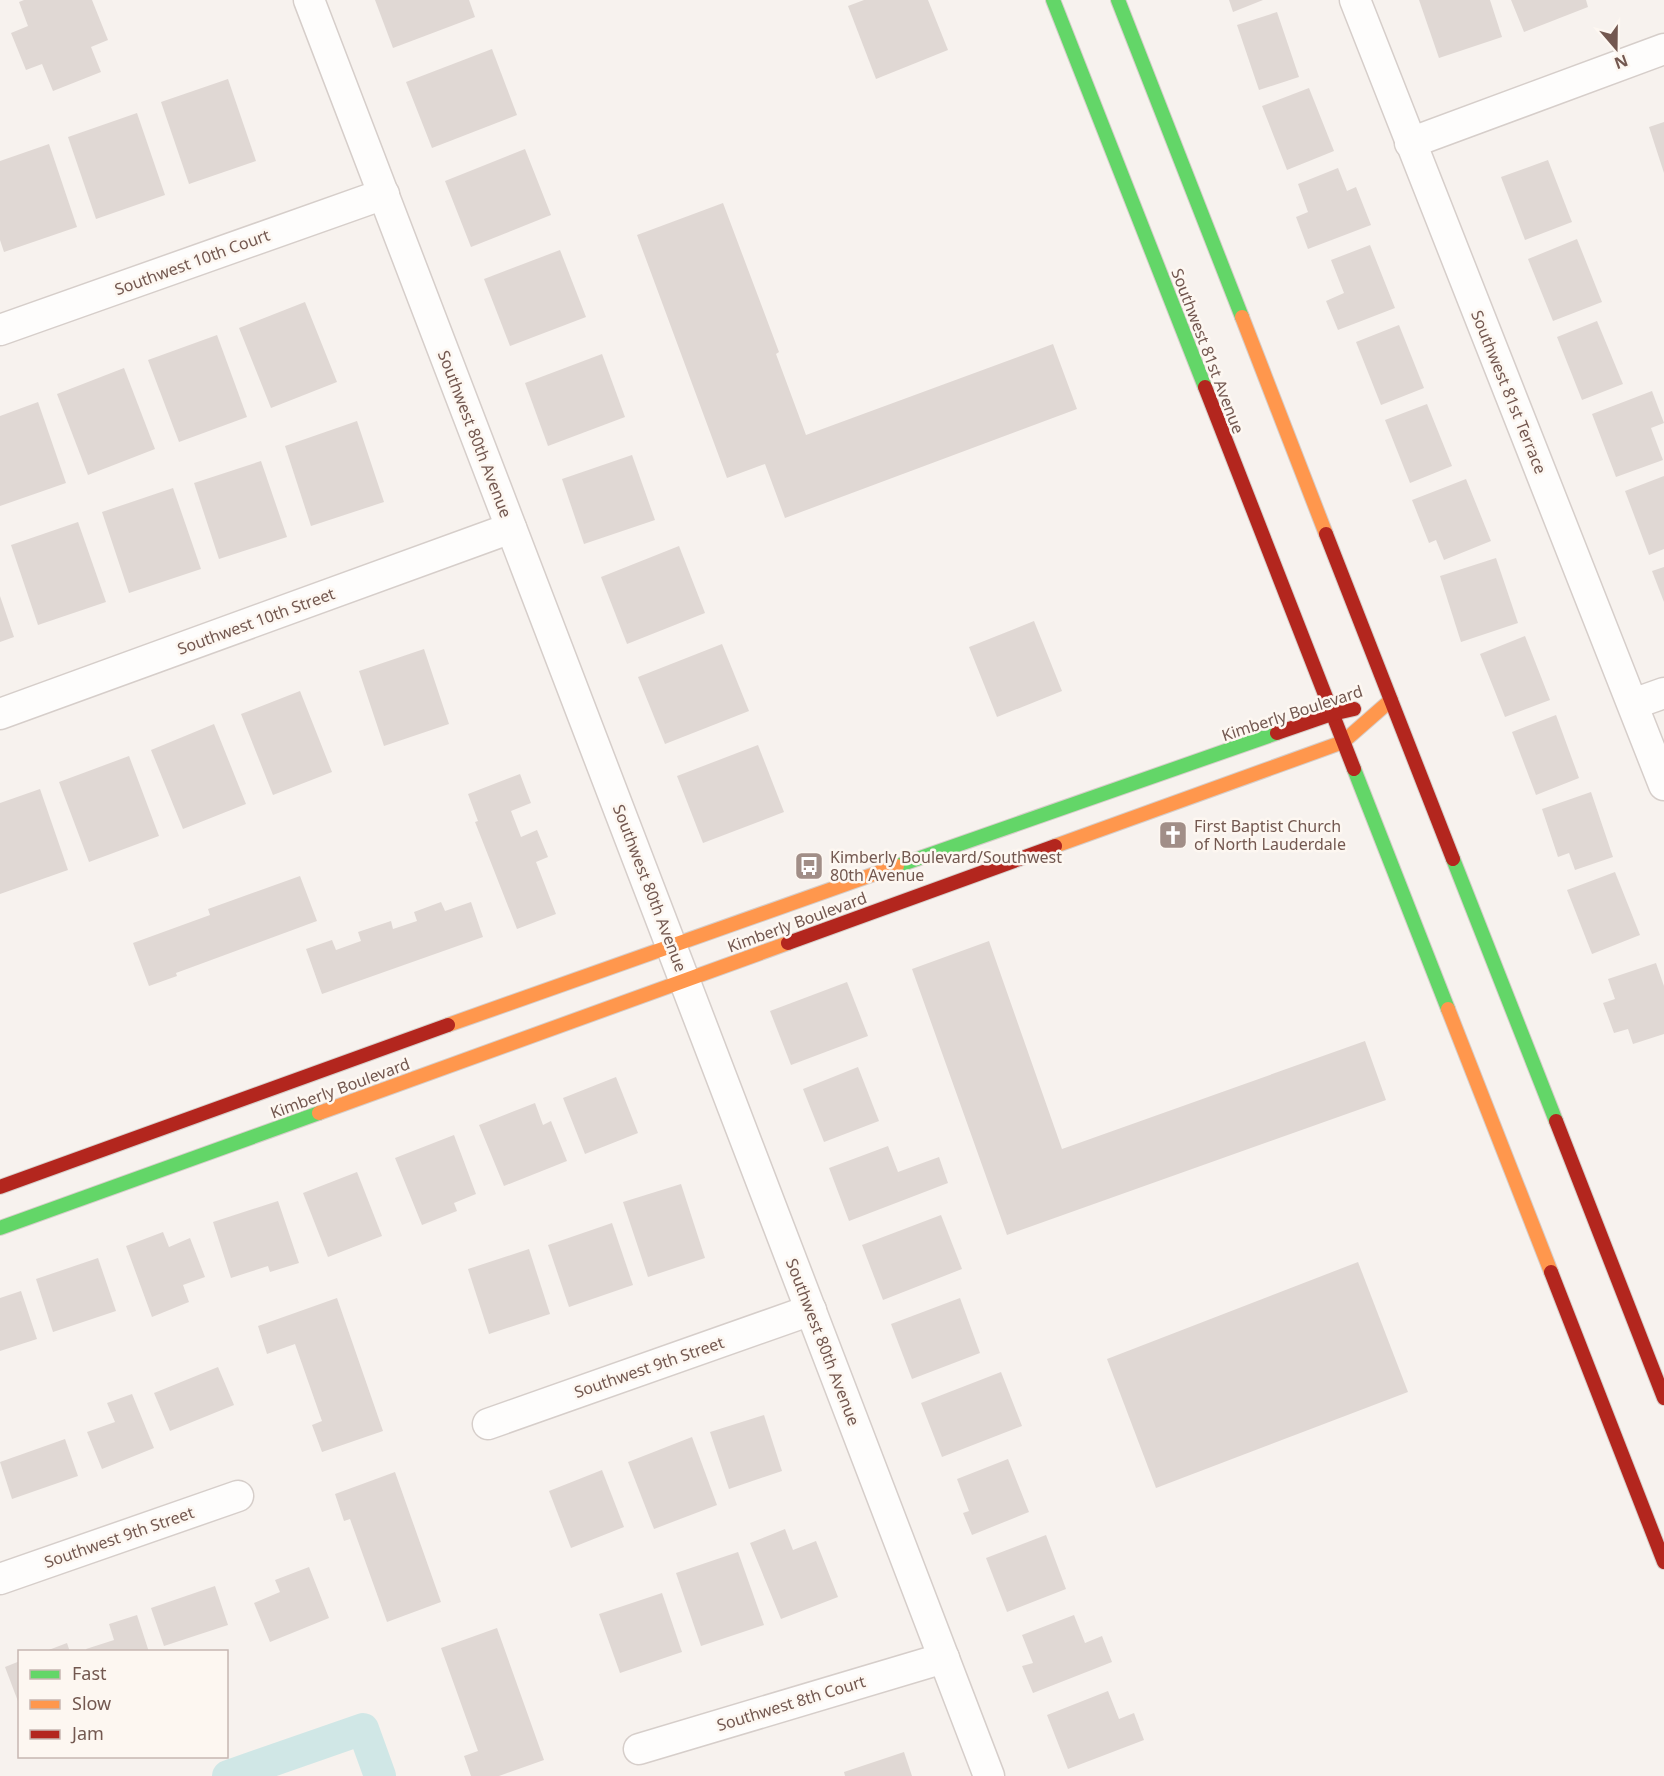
<svg xmlns="http://www.w3.org/2000/svg" width="1664" height="1776" font-family="'Noto Sans',sans-serif">
  <style>
    .lines { fill: none; stroke-linecap: round; stroke-linejoin: round }
    .canal { stroke: #d0e7e6; stroke-width: 32 }
    .building { fill: #e0d8d4 }
    .street-casing { stroke: #d6ceca; stroke-width: 33 }
    .fast-casing { stroke: #d6ceca; stroke-width: 16 }
    .slow-casing { stroke: #d6ceca; stroke-width: 16 }
    .jam-casing { stroke: #d6ceca; stroke-width: 16 }
    .street { stroke: #fefdfc; stroke-width: 30 }
    .fast { stroke: #63d668; stroke-width: 14 }
    .slow { stroke: #ff974d; stroke-width: 14 }
    .jam { stroke: #b3261e; stroke-width: 14 }
    .labels { text-anchor: middle; stroke-width: 5; stroke-linejoin: round; paint-order: stroke }
    .street-label { font-size: 16px; fill: #735850; stroke: #fdf7f1 }
    .poi-label { font-size: 16px; fill: #735850; stroke: #fdf7f1; text-anchor: start }
  </style>
  <rect width="100%" height="100%" fill="#f7f2ee"/>
  <g class="lines">
    <polyline class="canal" points="228,1776 363,1729 380,1776"/>
  </g>
  <g class="building">
    <polygon points="24,0 92,0 108,40 91,47 101,72 53,91 42,64 26,70 11,33 28,26 19,2"/>
    <polygon points="375,0 469,0 475,17 393,48"/>
    <polygon points="864,0 928,0 948,50 876,79 848,6"/>
    <polygon points="1229,0 1263,0 1233,12"/>
    <polygon points="1419,0 1490,0 1502,37 1439,58"/>
    <polygon points="1511,0 1586,0 1588,7 1524,32"/>
    <polygon points="1277,12 1299,77 1259,90 1237,25"/>
    <polygon points="492,49 517,115 432,148 406,82"/>
    <polygon points="228,79 256,161 189,184 161,102"/>
    <polygon points="1309,88 1334,151 1287,170 1262,106"/>
    <polygon points="137,113 165,195 96,219 68,137"/>
    <polygon points="1664,122 1664,173 1649,127"/>
    <polygon points="49,144 77,227 4,252 0,240 0,161"/>
    <polygon points="525,149 551,215 471,247 445,181"/>
    <polygon points="1548,160 1572,222 1525,240 1501,177"/>
    <polygon points="1338,168 1347,191 1356,187 1371,225 1308,249 1296,217 1308,212 1298,184"/>
    <polygon points="723,203 779,352 776,354 806,435 1053,344 1077,409 785,518 765,464 727,478 637,235"/>
    <polygon points="1577,239 1602,302 1553,321 1528,259"/>
    <polygon points="1370,245 1395,308 1338,330 1326,301 1344,293 1331,260"/>
    <polygon points="560,250 586,317 510,346 484,279"/>
    <polygon points="305,302 337,382 271,408 239,328"/>
    <polygon points="1597,321 1623,384 1582,400 1557,337"/>
    <polygon points="1399,325 1424,388 1381,405 1356,342"/>
    <polygon points="217,335 247,417 179,442 148,360"/>
    <polygon points="602,354 625,417 548,446 525,383"/>
    <polygon points="124,368 155,449 88,475 57,394"/>
    <polygon points="1652,391 1664,423 1651,428 1663,460 1616,477 1592,414"/>
    <polygon points="38,402 66,483 0,506 0,416"/>
    <polygon points="1427,404 1452,466 1410,483 1385,420"/>
    <polygon points="357,421 384,502 311,526 285,446"/>
    <polygon points="632,455 655,520 584,544 562,479"/>
    <polygon points="261,461 287,537 219,559 194,483"/>
    <polygon points="1664,476 1664,549 1649,555 1625,491"/>
    <polygon points="1466,479 1491,541 1444,560 1436,540 1429,543 1412,500"/>
    <polygon points="173,488 201,569 129,593 102,512"/>
    <polygon points="78,522 106,602 38,625 11,545"/>
    <polygon points="679,546 705,613 627,644 601,577"/>
    <polygon points="1496,558 1518,623 1461,642 1440,576"/>
    <polygon points="1664,567 1664,602 1652,571"/>
    <polygon points="0,596 14,637 0,642"/>
    <polygon points="1034,621 1062,691 997,717 969,647"/>
    <polygon points="1525,636 1550,700 1505,717 1480,654"/>
    <polygon points="722,644 749,711 665,744 638,677"/>
    <polygon points="424,649 449,724 384,746 359,671"/>
    <polygon points="300,691 332,772 273,795 241,714"/>
    <polygon points="1556,715 1579,778 1536,795 1512,732"/>
    <polygon points="214,724 246,804 183,829 151,750"/>
    <polygon points="758,745 784,812 703,843 677,776"/>
    <polygon points="129,756 159,836 89,862 59,782"/>
    <polygon points="520,774 531,803 511,811 521,837 537,830 548,857 536,862 556,914 517,929 475,822 478,821 468,794"/>
    <polygon points="40,789 68,870 0,894 0,803"/>
    <polygon points="1591,792 1613,857 1575,870 1569,853 1558,857 1542,809"/>
    <polygon points="1615,872 1640,935 1592,954 1567,890"/>
    <polygon points="300,876 317,921 176,973 177,976 149,986 133,943 210,915 208,909"/>
    <polygon points="441,902 445,911 471,902 483,937 322,994 306,949 332,940 336,950 361,941 358,932 391,921 393,929 417,921 414,912"/>
    <polygon points="989,941 1062,1149 1365,1041 1386,1100 1007,1235 912,969"/>
    <polygon points="1656,963 1664,986 1664,1034 1633,1044 1628,1029 1614,1033 1603,1003 1615,999 1608,979"/>
    <polygon points="847,982 868,1036 791,1065 770,1011"/>
    <polygon points="858,1067 879,1121 824,1142 803,1089"/>
    <polygon points="616,1077 638,1133 585,1154 563,1098"/>
    <polygon points="535,1103 543,1125 551,1121 567,1161 504,1186 479,1125"/>
    <polygon points="454,1135 476,1194 454,1203 457,1211 422,1225 395,1158"/>
    <polygon points="888,1146 898,1172 939,1157 948,1183 849,1221 829,1168"/>
    <polygon points="357,1172 382,1236 328,1257 303,1193"/>
    <polygon points="681,1184 705,1258 648,1277 623,1202"/>
    <polygon points="278,1201 299,1263 270,1272 268,1266 231,1278 213,1222"/>
    <polygon points="941,1215 962,1269 883,1300 862,1245"/>
    <polygon points="612,1223 633,1285 569,1307 548,1245"/>
    <polygon points="163,1232 169,1247 190,1238 205,1277 183,1285 189,1302 152,1317 126,1246"/>
    <polygon points="529,1249 550,1314 489,1334 468,1269"/>
    <polygon points="98,1258 116,1311 53,1332 36,1279"/>
    <polygon points="1358,1262 1408,1392 1156,1488 1107,1359"/>
    <polygon points="21,1291 37,1339 0,1351 0,1298"/>
    <polygon points="337,1298 383,1431 322,1452 312,1425 322,1421 295,1344 267,1354 258,1326"/>
    <polygon points="960,1298 980,1353 912,1379 891,1324"/>
    <polygon points="218,1367 234,1405 170,1431 154,1393"/>
    <polygon points="1001,1372 1022,1426 942,1457 921,1403"/>
    <polygon points="132,1394 154,1448 102,1469 87,1432 115,1422 107,1403"/>
    <polygon points="764,1415 782,1471 729,1489 710,1432"/>
    <polygon points="692,1437 717,1505 654,1529 628,1462"/>
    <polygon points="65,1439 78,1476 12,1499 0,1462"/>
    <polygon points="1008,1459 1029,1512 972,1535 963,1513 969,1511 957,1479"/>
    <polygon points="602,1470 624,1527 571,1548 549,1491"/>
    <polygon points="395,1472 441,1602 387,1622 350,1519 344,1521 335,1494"/>
    <polygon points="785,1529 793,1550 816,1541 838,1597 781,1619 750,1543"/>
    <polygon points="1046,1535 1066,1589 1007,1612 986,1558"/>
    <polygon points="738,1552 764,1625 701,1646 676,1573"/>
    <polygon points="309,1567 329,1618 270,1642 254,1603 280,1592 275,1580"/>
    <polygon points="215,1586 228,1625 164,1646 151,1608"/>
    <polygon points="662,1593 682,1652 620,1673 599,1614"/>
    <polygon points="137,1615 149,1652 87,1652 86,1649 114,1640 109,1624"/>
    <polygon points="1074,1615 1085,1643 1102,1636 1112,1662 1033,1693 1022,1666 1033,1663 1022,1635"/>
    <polygon points="497,1628 544,1760 499,1776 471,1776 464,1756 478,1751 441,1648"/>
    <polygon points="67,1643 70,1652 46,1652 46,1651"/>
    <polygon points="20,1661 20,1704 19,1704 5,1667"/>
    <polygon points="1108,1691 1119,1719 1134,1713 1144,1740 1068,1769 1047,1715"/>
    <polygon points="904,1752 912,1776 845,1776 844,1772"/>
  </g>
  <g class="lines">
    <g class="street-casing">
      <g id="street">
        <polyline points="309,0 989,1776"/>
        <polyline points="1355,0 1664,785"/>
        <polyline points="1410,143 1664,49"/>
        <polyline points="0,330 384,194"/>
        <polyline points="1633,704 1664,693"/>
        <polyline points="0,714 511,528"/>
        <polyline points="488,1424 811,1310"/>
        <polyline points="0,1579 238,1496"/>
        <polyline points="639,1749 944,1658"/>
      </g>
    </g>
    <g class="fast-casing">
      <g id="fast">
        <polyline points="1053,0 1205,387"/>
        <polyline points="1118,0 1242,317"/>
        <polyline points="1354,769 1448,1009"/>
        <polyline points="1453,859 1556,1121"/>
        <polyline points="897,866 1277,733"/>
        <polyline points="0,1228 319,1113"/>
      </g>
    </g>
    <g class="slow-casing">
      <g id="slow">
        <polyline points="1242,317 1326,534"/>
        <polyline points="1055,846 1343,742 1391,700"/>
        <polyline points="1448,1009 1551,1272"/>
        <polyline points="448,1025 897,866"/>
        <polyline points="319,1113 788,943"/>
      </g>
    </g>
    <g class="jam-casing">
      <g id="jam">
        <polyline points="1205,387 1354,769"/>
        <polyline points="1326,534 1453,859"/>
        <polyline points="1277,733 1332,714 1354,709"/>
        <polyline points="788,943 1055,846"/>
        <polyline points="1556,1121 1664,1398"/>
        <polyline points="0,1187 448,1025"/>
        <polyline points="1551,1272 1664,1562"/>
      </g>
    </g>
    <use href="#street" class="street"/>
    <use href="#fast" class="fast"/>
    <use href="#slow" class="slow"/>
    <use href="#jam" class="jam"/>
  </g>
  <defs>
    <g id="church-square" transform="scale(1.5)"><rect x="-9" y="-9" width="18" height="18" rx="4" fill="#a18e87" stroke="#fdf7f1"/><path d="M-1.2-6h2.4v3.5h3.3v2.4h-3.3V6h-2.4V-.1h-3.3v-2.4h3.3Z" fill="#fff"/></g>
    <g id="bus-square" transform="scale(1.5)"><rect x="-9" y="-9" width="18" height="18" rx="4" fill="#a18e87" stroke="#fdf7f1"/><path d="M-5-6H5V4H4V6H2V4H-2V6H-4V4H-5ZM-3.5-4V0h7V-4ZM-3.5 1.2v1.5H-2V1.2ZM2 1.2v1.5H3.5V1.2Z" fill="#fff"/></g>
  </defs>
  <g fill-rule="evenodd">
    <use href="#church-square" x="1173" y="835"/>
    <use href="#bus-square" x="809" y="866"/>
  </g>
  <g class="labels">
    <g class="street-label">
      <text transform="translate(192 262) rotate(-20)" y="6">Southwest 10th Court</text>
      <text transform="translate(1208 351) rotate(69)" y="6">Southwest 81st Avenue</text>
      <text transform="translate(1509 392) rotate(68)" y="6">Southwest 81st Terrace</text>
      <text transform="translate(475 434) rotate(69)" y="6">Southwest 80th Avenue</text>
      <text transform="translate(256 621) rotate(-20)" y="6">Southwest 10th Street</text>
      <text transform="translate(1292 713) rotate(-18)" y="6">Kimberly Boulevard</text>
      <text transform="translate(650 888) rotate(69)" y="6">Southwest 80th Avenue</text>
      <text transform="translate(797 922) rotate(-20)" y="6">Kimberly Boulevard</text>
      <text transform="translate(340 1088) rotate(-20)" y="6">Kimberly Boulevard</text>
      <text transform="translate(823 1342) rotate(69)" y="6">Southwest 80th Avenue</text>
      <text transform="translate(649 1367) rotate(-19)" y="6">Southwest 9th Street</text>
      <text transform="translate(119 1537) rotate(-19)" y="6">Southwest 9th Street</text>
      <text transform="translate(791 1703) rotate(-17)" y="6">Southwest 8th Court</text>
    </g>
    <g class="poi-label">
      <text x="1194" y="832">First Baptist Church<tspan x="1194" dy="18">of North Lauderdale</tspan></text>
      <text x="830" y="863">Kimberly Boulevard/Southwest<tspan x="830" dy="18">80th Avenue</tspan></text>
    </g>
  </g>
  <rect x="18" y="1650" width="210" height="108" fill="#fdf7f1" stroke="#c6b7b1" stroke-width="1.5"/>
  <rect x="30" y="1670" width="30" height="9" fill="#63d668" stroke="#c6b7b1" stroke-width="1.5"/>
  <text x="72" y="1680" font-size="18" fill="#735850">Fast</text>
  <rect x="30" y="1700" width="30" height="9" fill="#ff974d" stroke="#c6b7b1" stroke-width="1.5"/>
  <text x="72" y="1710" font-size="18" fill="#735850">Slow</text>
  <rect x="30" y="1730" width="30" height="9" fill="#b3261e" stroke="#c6b7b1" stroke-width="1.5"/>
  <text x="72" y="1740" font-size="18" fill="#735850">Jam</text>
  <g transform="translate(1616 48) rotate(160)" stroke="#fdf7f1" stroke-width="4.5" paint-order="stroke">
  <path d="M0-4.5L10 22L0 15L-10 22Z" fill="#735850"/>
  <text y="-9" font-size="16" font-weight="bold" text-anchor="middle" fill="#735850">N</text>
  </g>
</svg>
